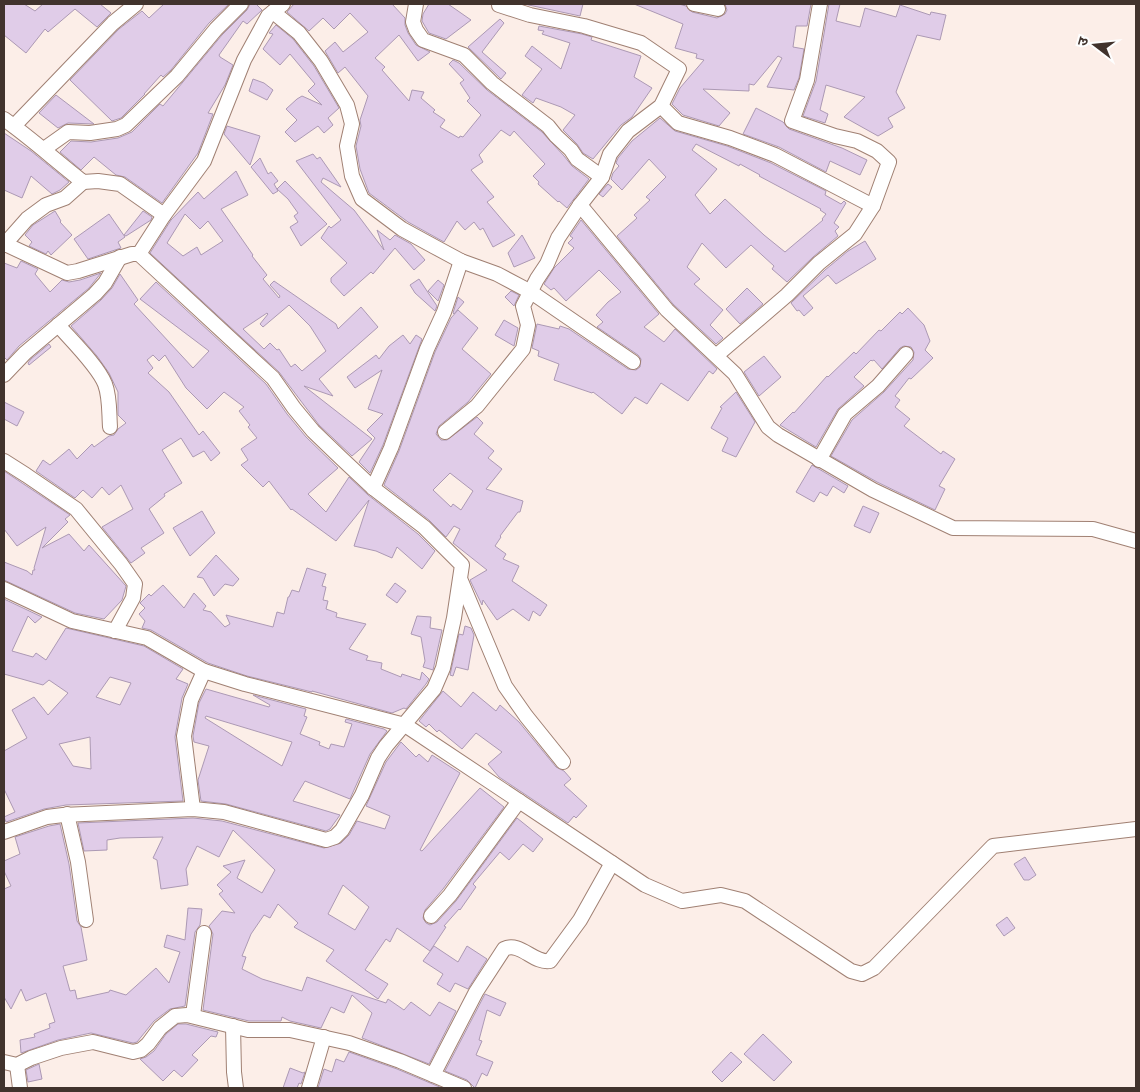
<svg xmlns="http://www.w3.org/2000/svg" width="1140" height="1092" font-family="Overpass,'Noto Sans Devanagari',sans-serif">
  <style>
    .building { fill: #e0cce8; stroke: #ac99b4; fill-rule: evenodd }
    .lines { fill: none; stroke-linecap: round; stroke-linejoin: round }
    .street-casing { stroke: #a08073; stroke-width: 16 }
    .street { stroke: #fff; stroke-width: 14 }
  </style>
  <rect width="100%" height="100%" fill="#fceee8"/>
  <g class="building">
    <polygon points="4,4 24,4 35,11 43,4 100,4 111,13 97,27 75,9 48,32 45,29 26,53 4,35"/>
    <polygon points="164,4 229,4 209,23 171,70 163,77 161,75 144,94 145,94 121,118 112,121 70,80 119,29 142,11 149,18"/>
    <polygon points="250,4 256,4 262,10 247,24 243,21 219,55 220,57 233,65 225,85 208,113 213,114 198,153 162,203 125,177 116,175 94,157 81,170 60,152 71,141 91,142 118,138 132,132 160,104 163,106 222,35 247,10"/>
    <polygon points="294,4 392,4 405,18 405,25 408,33 416,45 430,52 418,61 399,35 375,58 385,67 382,70 409,101 412,90 424,92 421,98 435,110 433,112 445,120 440,127 459,138 460,136 463,137 481,115 467,101 470,98 460,83 464,80 449,64 453,60 459,63 487,90 542,132 564,156 572,166 589,179 567,208 559,201 558,202 538,184 539,182 533,176 545,164 514,131 510,136 501,130 479,155 483,162 471,170 494,197 487,202 515,235 493,247 483,228 480,230 474,222 465,230 457,221 444,242 408,222 369,193 360,169 356,146 361,126 360,120 368,96 345,67 338,73 325,51 335,42 343,52 368,32 350,13 334,29 323,18 309,31 287,12"/>
    <polygon points="429,4 448,4 471,20 446,39 429,33 422,21 423,14"/>
    <polygon points="524,4 583,4 580,16"/>
    <polygon points="634,4 679,4 686,6 692,12 717,18 725,14 727,10 725,4 811,4 807,26 796,26 793,47 804,49 799,78 794,90 767,87 782,58 778,56 754,85 749,84 749,91 703,89 730,113 719,126 683,115 672,104 680,88 704,60 696,58 697,54 675,48 683,24"/>
    <polygon points="829,4 840,4 836,21 860,27 865,8 896,17 900,5 930,15 931,12 946,15 940,40 917,35 896,92 905,108 888,118 893,127 878,136 844,117 865,97 826,85 820,110 828,114 825,123 803,116 816,81"/>
    <polygon points="500,19 504,23 482,52 506,73 501,79 468,47"/>
    <polygon points="276,25 293,39 314,66 339,108 328,118 333,125 324,133 318,126 295,142 285,132 297,120 286,109 297,99 302,96 322,105 308,91 315,84 290,54 280,65 263,49 273,34 269,33"/>
    <polygon points="539,26 582,34 592,37 591,40 641,56 634,77 652,88 632,117 621,125 593,159 583,153 577,144 563,130 575,115 561,107 536,98 533,103 522,95 542,69 525,56 532,46 561,69 570,43 542,34 544,31 538,30"/>
    <polygon points="253,79 264,83 273,90 267,100 249,91"/>
    <polygon points="56,95 94,124 68,123 58,128 39,113"/>
    <polygon points="756,108 783,122 789,129 842,148 867,160 860,175 830,161 826,172 779,147 743,134"/>
    <path d="M660 118 675 131 727 146 771 163 826 191 825 195 841 204 844 201 846 203 834 223 839 227 835 231 838 236 813 257 787 282 772 269 774 266 751 245 726 268 702 243 687 267 700 279 694 284 723 310 710 325 723 338 716 344 673 304 617 236 637 218 634 215 650 200 646 197 666 177 649 159 622 190 611 179 613 173 619 166 616 163 618 158 632 141ZM696 144 739 166 740 164 760 175 759 176 821 209 820 210 826 214 822 219 823 220 785 252 764 235 725 199 710 214 695 195 717 169 692 150Z"/>
    <polygon points="227,126 260,136 250,165 224,134"/>
    <polygon points="4,133 31,151 69,182 60,190 52,194 31,176 22,198 4,190"/>
    <polygon points="313,154 317,159 320,157 341,187 323,178 321,182 354,210 384,250 377,230 390,240 395,235 411,244 425,260 414,270 395,248 373,274 371,272 344,296 331,282 331,278 347,263 321,238 329,226 331,228 341,220 296,161"/>
    <polygon points="260,158 268,174 271,172 278,181 274,184 278,191 273,194 251,167"/>
    <path d="M236 171 248 195 221 209 253 255 252 256 267 275 263 279 279 298 280 296 270 285 274 281 336 324 338 329 361 307 378 327 319 379 333 396 304 386 372 439 352 456 319 425 279 372 150 253 171 220 198 192 204 199ZM185 214 200 229 208 221 223 241 201 255 197 247 183 256 167 243ZM289 305 310 326 326 351 302 371 295 364 291 367 279 349 277 350 270 343 264 349 243 329 267 313 268 314 260 324 263 327Z"/>
    <polygon points="285,181 327,224 301,246 290,227 298,222 294,216 298,213 288,199 277,189"/>
    <polygon points="608,184 612,187 603,197 599,194"/>
    <polygon points="55,211 61,221 60,222 72,235 51,255 48,251 46,254 29,246 32,242 25,235 33,225"/>
    <polygon points="143,211 152,217 151,220 126,236 124,235"/>
    <polygon points="109,214 125,237 118,242 121,248 88,259 74,239"/>
    <polygon points="581,220 659,314 644,327 664,342 675,329 717,369 713,374 709,371 688,401 661,383 647,404 635,397 622,414 593,392 592,393 554,380 559,364 538,356 539,351 532,348 537,324 559,329 560,326 569,329 628,369 636,370 640,367 641,359 638,355 597,327 603,322 596,315 608,302 621,292 599,270 566,301 554,288 551,290 544,284 554,268 574,248 568,243 573,238 570,236"/>
    <polygon points="522,235 535,258 514,267 508,253"/>
    <polygon points="865,241 876,259 836,284 828,275 803,296 813,308 804,316 799,310 797,311 791,303 825,270 848,251"/>
    <polygon points="21,261 38,269 35,274 50,292 62,280 69,282 80,280 101,273 89,288 19,346 7,360 4,357 4,263 17,268"/>
    <polygon points="120,274 138,300 134,304 193,368 209,351 140,299 156,282 266,384 287,414 306,437 338,468 308,494 326,512 349,477 368,495 418,534 435,551 422,569 397,547 392,558 376,551 354,546 369,500 336,541 292,509 291,510 269,481 263,487 241,465 248,460 241,449 257,438 248,427 250,425 239,411 244,407 224,392 207,409 186,388 165,355 159,361 153,355 147,360 153,368 148,373 169,392 199,435 203,431 220,453 211,461 204,451 193,457 181,438 162,450 182,483 164,494 165,496 149,509 164,533 141,548 145,553 131,563 102,527 133,509 121,485 109,495 102,487 92,498 83,490 75,498 36,471 43,460 50,465 69,449 77,459 92,444 94,447 109,436 114,435 118,429 126,423 118,415 118,392 109,373 97,356 71,326 101,300 112,288"/>
    <polygon points="419,279 437,306 435,311 415,293 410,285"/>
    <polygon points="438,280 444,285 438,301 428,291"/>
    <polygon points="747,288 763,304 740,324 726,309"/>
    <polygon points="511,291 519,295 514,306 505,297"/>
    <polygon points="458,297 464,302 454,314 453,313"/>
    <polygon points="908,308 924,325 930,341 925,350 933,358 911,379 909,378 895,396 900,400 895,407 910,419 904,426 941,454 943,451 955,459 939,486 945,489 935,510 877,482 831,456 852,420 884,392 913,360 914,352 911,347 904,346 900,348 882,369 874,360 872,361 871,360 854,377 864,386 838,409 816,447 780,425 793,412 794,413 827,376 828,377 854,352 856,354 879,330 881,331 900,312 902,314"/>
    <path d="M458 310 478 328 462 349 491 374 468 402 439 426 436 434 441 440H447L477 417 483 423 474 434 494 451 488 458 502 469 486 489 523 501 520 512H518L500 536 501 537 495 546 506 554 503 559 519 566 512 581 547 605 540 616 533 611 529 621 513 609 497 620 483 600 482 605 470 580 487 570 453 543 460 529 454 526 446 537 429 520 384 485 399 451 435 352 451 318ZM450 473 473 491 461 510 453 504 451 507 433 490Z"/>
    <polygon points="504,320 518,328 514,346 495,335"/>
    <polygon points="403,335 410,344 416,335 422,339 383,445 370,473 359,462 375,438 367,430 383,414 368,409 382,370 355,388 347,377 376,355 379,359 389,346"/>
    <polygon points="49,344 51,347 29,365 28,363 31,359"/>
    <polygon points="764,356 781,377 759,396 744,372"/>
    <polygon points="736,392 755,422 736,457 722,451 728,438 711,428 722,408 720,407"/>
    <polygon points="4,402 24,412 17,426 4,419"/>
    <polygon points="812,465 848,486 844,493 833,486 827,496 820,492 814,502 796,492"/>
    <polygon points="4,471 70,515 65,519 68,522 42,548 69,534 84,551 89,545 126,586 122,600 104,619 75,613 4,580 4,562 27,571 32,575 33,570 35,570 34,568 46,527 17,546 4,529"/>
    <polygon points="863,506 879,513 870,533 854,526"/>
    <polygon points="202,511 215,533 190,556 173,528"/>
    <polygon points="216,555 239,579 233,586 225,584 214,596 203,578 197,577"/>
    <polygon points="307,568 326,574 322,586 326,587 323,600 328,601 326,609 337,613 336,617 366,624 349,649 368,656 366,660 382,663 381,669 401,677 402,674 420,680 422,672 429,679 426,684 406,709 404,708 392,713 312,691 312,692 247,676 208,663 151,630 142,628 145,621 139,614 145,608 140,603 149,594 151,596 163,585 184,608 194,593 206,606 203,610 211,612 225,627 230,624 226,615 273,627 277,612 284,614 288,597 289,597 292,590 299,592"/>
    <polygon points="395,583 406,591 397,603 386,595"/>
    <path d="M4 599 42 617 35 623 28 616 12 651 33 657 36 653 46 660 66 628 144 646 183 669 176 679 188 684 182 698 175 737 183 801 66 805 44 809 6 822 4 817 15 812 4 789V751L27 738 12 710 34 697 48 715 68 693 49 680 43 685 4 674ZM110 677 131 683 120 705 96 697ZM90 737 91 769 73 766 59 744Z"/>
    <polygon points="417,616 431,617 430,628 442,630 433,670 423,667 425,661 421,637 411,634"/>
    <polygon points="465,626 471,628 474,635 468,670 456,667 453,676 450,675 459,634 463,635"/>
    <path d="M206 689 269 707 270 705 253 695 306 709 304 716 307 717 300 734 320 742 319 745 329 749 331 744 344 747 352 724 345 722 346 719 384 729 387 731 370 754 350 799 305 781 293 801 340 815 330 829 326 831 226 804 201 801 198 780 209 746 194 742 193 736 199 703ZM206 716 292 742 282 766 205 718Z"/>
    <polygon points="443,691 461,707 473,692 496,711 500,705 519,722 556,767 564,771 571,779 564,785 587,806 576,818 574,816 568,823 499,777 488,764 502,752 476,733 462,749 439,730 437,732 429,724 426,727 419,721"/>
    <path d="M401 742 416 757 419 754 428 762 432 755 460 773 420 850 422 851 480 788 504 807 443 889 425 910 423 918 426 923 430 925 437 922 456 901 517 818 543 839 533 852 523 844 509 860 500 852 473 884 476 887 460 910 459 909 444 926 446 927 430 951 397 928 390 942 386 939 365 970 388 984 378 999 326 961 334 950 294 927 298 923 278 904 270 918 264 915 251 934 242 956 246 957 242 969 262 979 302 991 307 977 386 1003 388 999 404 1010 411 1002 430 1016 439 1002 456 1011 429 1064 362 1038 372 1013 352 995 344 1013 331 1007 321 1028 290 1021 282 1017 281 1021H249L203 1010 213 934 209 926 222 911 235 913 219 894 223 891 217 885 231 872 223 866 245 860 237 878 262 893 275 870 233 830 219 857 197 846 186 869 188 885 161 889 157 860 153 858 163 837 120 838 107 840V850L84 851 78 823 193 818 222 821 324 848 341 843 349 835 357 821 385 829 390 816 366 806 386 762ZM343 885 369 907 355 930 328 914Z"/>
    <polygon points="60,824 69,864 77,921 81,927 87,960 63,966 70,991 75,990 77,999 109,992 110,990 126,995 156,968 169,983 180,952 164,947 167,935 185,940 188,908 202,909 200,925 195,932 185,1006 170,1009 154,1021 137,1042 133,1043 91,1033 58,1040 21,1053 20,1040 35,1037 34,1034 50,1028 49,1024 55,1022 46,993 26,1001 21,989 11,1009 4,997 4,889 11,886 4,871 4,861 20,854 15,837 49,826"/>
    <polygon points="1025,857 1036,875 1029,880 1024,880 1014,864"/>
    <polygon points="1007,917 1015,928 1004,936 996,925"/>
    <polygon points="434,946 458,962 467,946 487,959 468,989 455,983 450,992 437,984 443,974 423,961"/>
    <polygon points="485,994 506,1003 500,1016 487,1010 479,1040 482,1041 476,1055 493,1062 487,1076 482,1073 475,1088 467,1080 445,1071"/>
    <polygon points="178,1024 186,1024 218,1032 216,1037 211,1036 192,1055 198,1060 182,1077 174,1070 163,1081 140,1059 146,1057 154,1051 166,1034"/>
    <polygon points="763,1034 792,1062 774,1081 744,1054"/>
    <polygon points="349,1052 397,1069 442,1088 318,1088 324,1069 332,1072 336,1059 344,1062"/>
    <polygon points="731,1052 742,1062 722,1082 712,1072"/>
    <polygon points="39,1064 42,1079 28,1082 26,1070"/>
    <polygon points="290,1068 303,1073 305,1072 301,1084 299,1083 297,1088 283,1088"/>
  </g>
  <g class="lines">
    <g class="street-casing">
      <g id="street">
        <polyline points="416,4 413,22 416,30 423,40 464,55 492,83 548,126 556,136 571,150 577,159 602,177"/>
        <polyline points="694,4 718,9"/>
        <polyline points="273,12 299,33 321,61 347,105 352,124 347,146 352,176 362,199 402,229 435,247 461,261 497,274 531,292 633,362"/>
        <polyline points="661,106 678,123 730,138 775,155 873,206"/>
        <path d="M4 119C32 139 56 161 83 182L98 181 120 184 164 215 204 161 244 60 268 16 283 4"/>
        <polyline points="14,126 113,23 136,4"/>
        <polyline points="44,149 68,132 90,133 117,129 126,125 177,76 216,29 241,4"/>
        <polyline points="580,205 667,310 735,374 768,427 778,435 873,490 953,528 1093,529 1136,541"/>
        <polyline points="5,244 27,219 46,205 65,198 83,182"/>
        <polyline points="4,245 5,244 67,273 78,271 132,254 139,254 273,378 294,408 313,431 340,457 373,488 424,527 462,565 454,618 443,668 434,689 386,746 378,758 362,795 342,830 335,837 326,840 224,812 193,809 63,815 47,817 4,832"/>
        <polyline points="139,254 164,215"/>
        <path d="M58 325C71 340 98 366 105 384 110 397 109 413 110 427"/>
        <polyline points="717,355 787,295 819,263 855,234 873,206 889,162 877,151 857,141 835,136 792,121 807,80 820,4"/>
        <polyline points="4,375 25,353 95,294 105,283 120,257"/>
        <polyline points="445,432 477,406 523,349 528,325 523,306 537,279 547,264 558,238 580,205 602,177 610,154 628,131 661,106 679,69 641,43 584,26 530,15 499,5 499,4"/>
        <polyline points="819,460 845,414 878,386 906,354"/>
        <polyline points="4,461 26,475 76,509 121,564 135,584 133,598 115,631"/>
        <polyline points="373,488 391,448 427,349 444,312 461,261"/>
        <polyline points="461,581 505,686 526,716 563,762"/>
        <polyline points="4,589 72,621 147,638 204,671 245,684 405,725 645,885 682,901 721,895 745,901 851,971 862,974 874,968 993,846 1136,829"/>
        <polyline points="193,809 184,736 191,700 204,671"/>
        <polyline points="67,814 78,862 86,920"/>
        <polyline points="431,916 450,895 519,801"/>
        <polyline points="193,1015 204,933"/>
        <polyline points="233,1026 234,1072 236,1088"/>
        <polyline points="4,1062 17,1065 31,1058 61,1048 93,1042 133,1052 141,1050 148,1044 160,1028 175,1016 187,1015 248,1030 290,1030 349,1043 400,1061 464,1088"/>
        <polyline points="17,1065 20,1088"/>
        <path d="M433 1075 476 992 504 949C520 941 534 964 550 961L580 920 612 863"/>
        <polyline points="309,1088 324,1037"/>
      </g>
    </g>
    <use href="#street" class="street"/>
  </g>
  <rect width="1140" height="1092" fill="none" stroke="#41332d" stroke-width="10"/>
  <g transform="translate(1095 45) rotate(286)" stroke="#fefefe" stroke-width="4" paint-order="stroke">
  <path d="M0-4L9 19L0 12L-9 19Z" fill="#41332d"/>
  <text y="-8" font-size="14" font-weight="bold" text-anchor="middle" fill="#41332d">उ</text>
  </g>
</svg>
